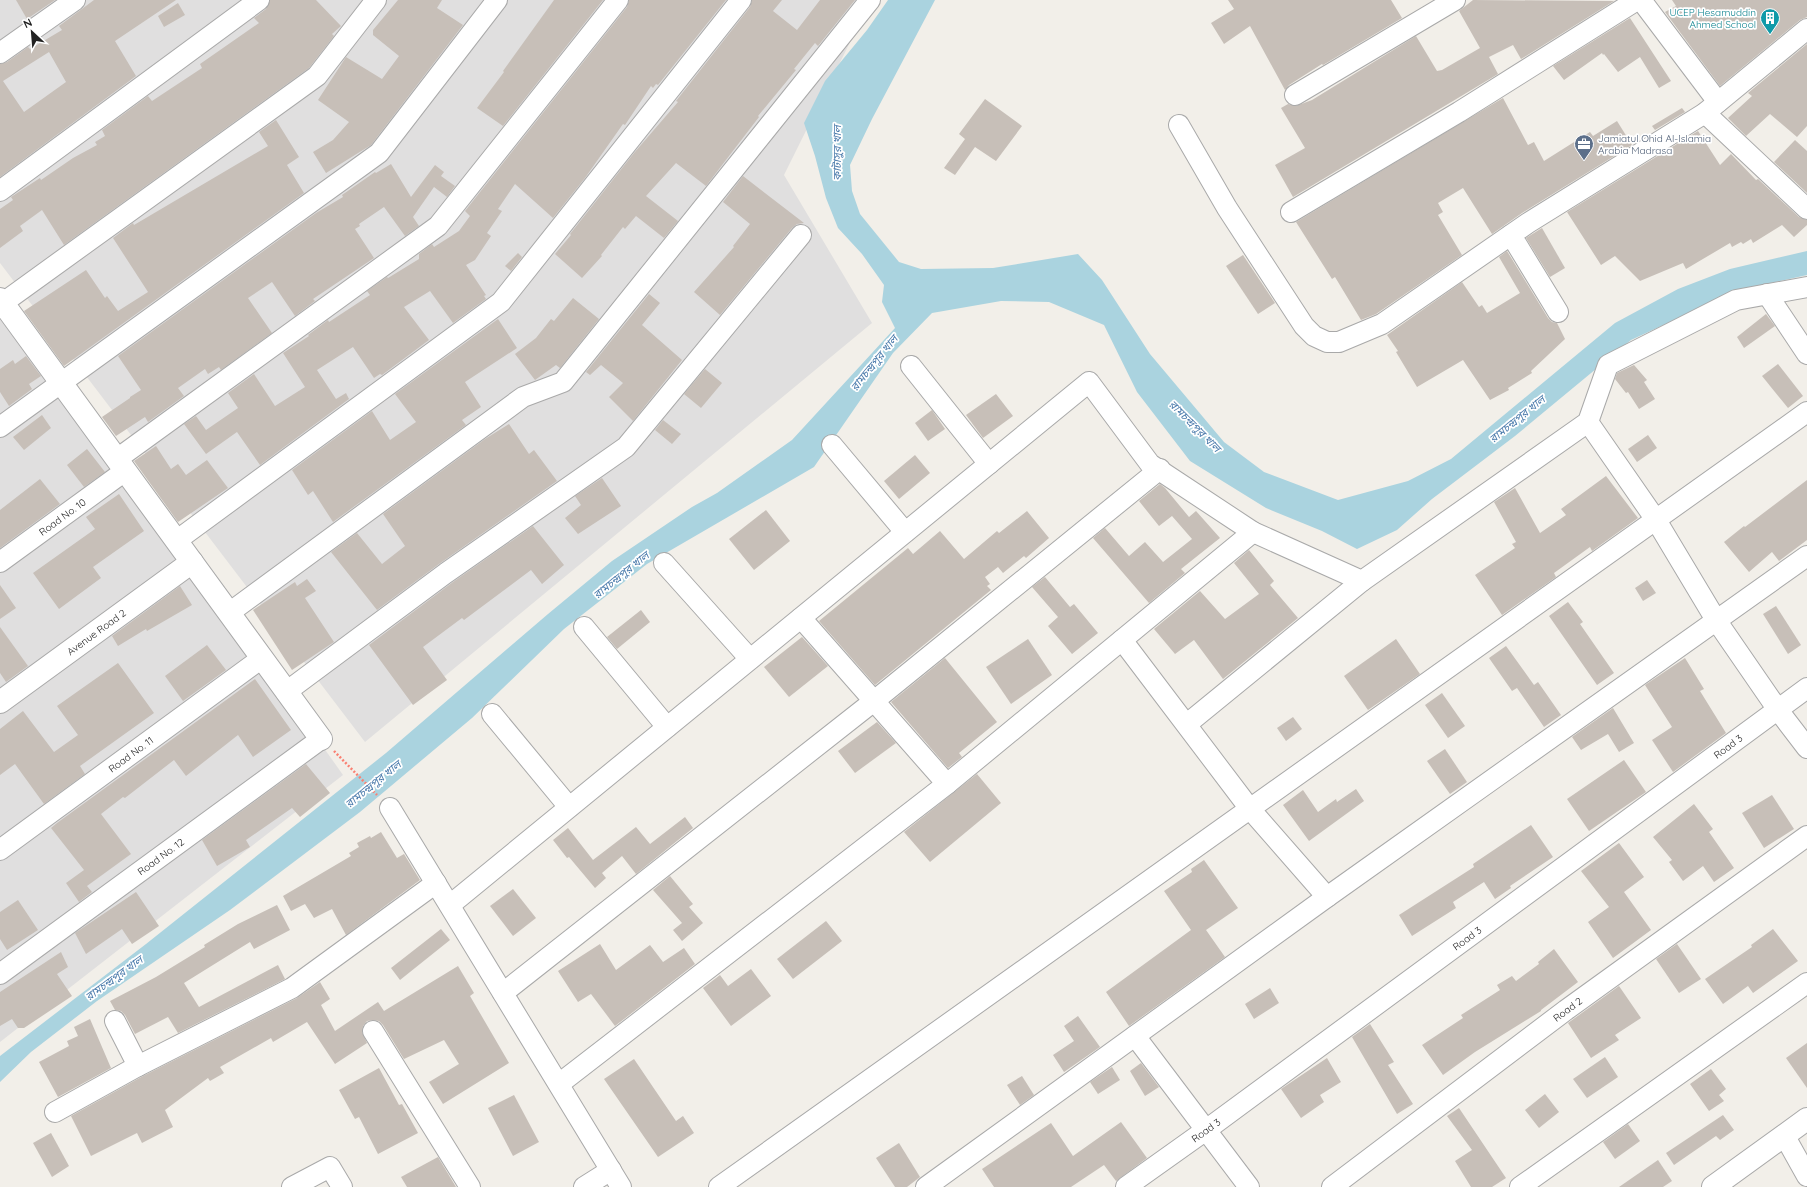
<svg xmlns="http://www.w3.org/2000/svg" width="1807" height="1187" font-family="Quicksand,'Noto Sans Bengali',sans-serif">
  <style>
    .residential { fill: #e0dfdf }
    .water { fill: #aad3df }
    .building { fill: #c7bfb8; fill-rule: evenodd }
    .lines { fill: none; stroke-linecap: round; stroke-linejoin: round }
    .minor-casing { stroke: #a9a9a9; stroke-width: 22 }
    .tertiary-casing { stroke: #a9a9a9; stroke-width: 24 }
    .path { stroke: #fa8072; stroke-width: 2.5; stroke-dasharray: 2 2; stroke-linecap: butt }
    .minor { stroke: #fff; stroke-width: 20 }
    .tertiary { stroke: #fff; stroke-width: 22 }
    .labels { text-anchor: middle; stroke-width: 3.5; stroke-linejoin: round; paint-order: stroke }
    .culture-label { font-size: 10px; fill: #0d838f; stroke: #fff; text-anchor: end }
    .service-label { font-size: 10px; fill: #4e5e75; stroke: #fff; text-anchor: start }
    .street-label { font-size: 10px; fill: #222; stroke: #fff }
    .water-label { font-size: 11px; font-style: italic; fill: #4a7aab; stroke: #fff }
  </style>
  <rect width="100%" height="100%" fill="#f2efe9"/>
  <g class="residential">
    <polygon points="0,0 871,0 784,175 872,323 365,742 0,263"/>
    <polygon points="0,316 192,562 343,775 0,1042"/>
  </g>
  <polygon class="water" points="888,0 935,0 872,119 850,165 852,191 860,214 899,262 921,269 993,268 1078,254 1102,280 1150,354 1224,442 1264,472 1338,500 1408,481 1451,459 1615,323 1678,289 1730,269 1807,251 1807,275 1739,290 1631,340 1515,436 1432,499 1397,530 1357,549 1322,531 1266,508 1190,461 1137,392 1104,325 1049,302 1001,301 932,313 893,353 814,467 647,564 564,629 472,718 360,812 230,910 97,1001 31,1052 0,1082 0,1056 146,944 386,753 548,614 612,561 692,507 717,493 792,440 895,328 882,302 884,285 862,254 838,228 826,198 815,156 804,123 825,81 867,30"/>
  <g class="building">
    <polygon points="16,0 55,0 27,19"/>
    <path d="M94 0H176L115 41 136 76 0 177V64L7 62 28 47 30 49 62 30 59 26ZM49 52 66 82 24 112 3 81Z"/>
    <polygon points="270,0 316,0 341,26 332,34 334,36 309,68 64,245 42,210 20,226 23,231 0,248 0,209 13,200 11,197 40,178 41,180 73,158 97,145 95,142 105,136 102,130 148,96 152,101 202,68 200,64 259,23 254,18 266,9"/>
    <polygon points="398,0 442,0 437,8 463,25 371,145 326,173 313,152 333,140 349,122 318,100 346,57 382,79 399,56 373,35 373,30"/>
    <polygon points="554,0 603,0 503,126 477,108 504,72 503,71"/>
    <polygon points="629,0 726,0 658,85 656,84 653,88 651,86 625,125 623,124 585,178 553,218 515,184 498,209 502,211 487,233 491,236 475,260 466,265 486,295 484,296 486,299 453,323 430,291 404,307 429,340 382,375 380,374 374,378 353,347 317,370 336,399 346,393 349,399 260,465 237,432 206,454 184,424 196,416 206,430 238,408 228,393 254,374 275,406 305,387 283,353 309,336 308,335 328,320 329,322 370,295 367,291 387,277 388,278 419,259 419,254 432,244 434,247 459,231 470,216 465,211 627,7"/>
    <polygon points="752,0 782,0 773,11 797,30 820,0 855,0 818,46 815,43 794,69 796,70 758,116 759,117 706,186 676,163 646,196 678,221 664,238 636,216 625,229 623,227 601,255 602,256 582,278 555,254 571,235 570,234 634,153 678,102 676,101 750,7"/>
    <polygon points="1228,0 1391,0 1402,18 1323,65 1322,64 1289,85 1285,90 1250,26 1224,44 1211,23 1234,9"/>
    <polygon points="1473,0 1614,1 1521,59 1513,45 1489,57 1498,74 1293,197 1275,165 1305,148 1281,108 1288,104 1296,106 1312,100 1416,36 1437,71 1442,70 1480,48 1459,11"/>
    <polygon points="1672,0 1807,0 1807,17 1800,20 1720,86 1665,12 1676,6"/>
    <polygon points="178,3 185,15 164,27 158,16"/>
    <polygon points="1630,18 1671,81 1659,88 1640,57 1618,72 1604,54 1603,55 1602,53 1564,80 1553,66"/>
    <polygon points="1807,44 1807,126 1797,137 1770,114 1746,136 1728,118 1752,96 1748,93"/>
    <polygon points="1503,98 1528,145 1534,142 1544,161 1590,132 1593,136 1617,121 1632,145 1522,213 1492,234 1463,188 1438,203 1443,212 1438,215 1462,255 1376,314 1361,320 1335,277 1332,279 1296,222"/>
    <polygon points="985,99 1022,126 996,161 975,147 955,175 944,168 965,139 959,134"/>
    <polygon points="1682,108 1685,112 1655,130 1652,126"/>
    <polygon points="276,120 299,157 287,165 304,193 64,366 24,311 86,270 105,298 107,296 118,311 148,292 113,238 133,223 134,225 268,146 259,132"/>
    <polygon points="1698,131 1720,165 1731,154 1756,180 1758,179 1799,217 1807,220 1807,225 1794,237 1782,225 1753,243 1751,239 1743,244 1741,242 1732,247 1730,243 1686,269 1683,263 1640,281 1615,256 1601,265 1567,212"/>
    <polygon points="1795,140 1807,151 1807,193 1774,162"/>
    <polygon points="391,164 411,197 435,165 444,172 441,176 455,186 447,197 434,187 413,217 419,226 405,236 384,207 359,224 360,226 355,229 374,258 313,299 315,301 295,316 272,282 248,298 272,333 221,370 219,367 208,374 205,369 178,388 184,396 148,422 145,417 116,436 102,417 130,398 130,397 141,390 118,356 316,213 343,197 342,195 375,172 376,173"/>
    <polygon points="743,176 804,223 797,224 792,228 720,315 694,292 734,247 733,246 750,224 723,202"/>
    <polygon points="1542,228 1565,268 1550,277 1526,238"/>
    <polygon points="1507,251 1548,318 1552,322 1557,323 1565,339 1531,371 1532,373 1508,388 1509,390 1490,400 1463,360 1417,387 1396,352 1398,351 1387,335 1462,282 1479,307 1482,305 1487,313 1520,293 1499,257"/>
    <polygon points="518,253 522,257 511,271 505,266"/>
    <polygon points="1243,255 1275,303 1258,314 1226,266"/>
    <polygon points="649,294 660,303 642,325 682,360 633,421 609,397 623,383 601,365 590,375 586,372"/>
    <polygon points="573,298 599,319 560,368 556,365 535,380 515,354 536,338 551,319 554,321"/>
    <polygon points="1766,314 1775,326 1744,348 1737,337"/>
    <polygon points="498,319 517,348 465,382 481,407 462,420 466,425 333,522 313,491 308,495 292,470 372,411 390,440 416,422 395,394"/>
    <polygon points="26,356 41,376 29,384 32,389 9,406 0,392 0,369 13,360 15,364"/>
    <polygon points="1778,364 1803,396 1788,408 1762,376"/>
    <polygon points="1634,365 1647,380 1644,382 1655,399 1639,409 1628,392 1626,393 1615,379 1617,373"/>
    <polygon points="705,369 722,383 701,408 684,394"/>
    <polygon points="996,394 1013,416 983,438 966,415"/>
    <polygon points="932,410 945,429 928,441 915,423"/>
    <polygon points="42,415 51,428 24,450 13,437"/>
    <polygon points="663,420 681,434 672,444 655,430"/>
    <polygon points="509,424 529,454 534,450 557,481 439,564 377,610 331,552 357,533 382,564 405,546 383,514 485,439"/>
    <polygon points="1648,435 1657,448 1637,462 1628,449"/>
    <polygon points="156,446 171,469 178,464 186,475 207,460 228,488 178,522 134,461"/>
    <polygon points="87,449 105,472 84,487 67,465"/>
    <polygon points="915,455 930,473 899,499 884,481"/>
    <polygon points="1606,476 1638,518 1592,551 1590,547 1554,573 1556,577 1502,615 1475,575 1515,548 1512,544 1516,542 1494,502 1515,488 1540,533 1566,515 1561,509"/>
    <polygon points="602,478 621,506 578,534 565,518 581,505 575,496"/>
    <polygon points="40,479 60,504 0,548 0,510"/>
    <polygon points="1807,480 1807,540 1779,561 1772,552 1749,572 1724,542 1744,526 1745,527"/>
    <polygon points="1160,484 1165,488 1189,517 1196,511 1220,538 1181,569 1185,573 1149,603 1093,538 1105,528 1129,556 1145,542 1163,562 1192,539 1172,516 1159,526 1139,501"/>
    <polygon points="119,494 144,531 93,567 101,578 59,609 33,573 95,529 86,517"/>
    <polygon points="766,510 790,541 754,570 729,539"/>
    <polygon points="1027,511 1049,538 1026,558 1024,556 1003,573 998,567 985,577 990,584 987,586 991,590 875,685 819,621 908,548 913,554 940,531 964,559 997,531 999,533"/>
    <polygon points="533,526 564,565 542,584 531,570 464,620 462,618 423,647 447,680 413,705 369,645 453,582"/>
    <polygon points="1249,550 1274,581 1270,585 1298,618 1223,679 1194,640 1175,654 1154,629 1200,591 1225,619 1259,594 1234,563"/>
    <polygon points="1045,577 1070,607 1074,604 1098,633 1072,654 1048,626 1058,617 1032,587"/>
    <polygon points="307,579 316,591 305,598 334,642 292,670 253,610 295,582 297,586"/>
    <polygon points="1647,580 1656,593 1643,601 1635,588"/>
    <polygon points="0,585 16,608 0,619"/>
    <polygon points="180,586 192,605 147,631 146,629 118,646 112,636"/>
    <polygon points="1568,602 1583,622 1580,624 1614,673 1597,685 1549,616"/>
    <polygon points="1776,606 1801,645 1788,654 1763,614"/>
    <polygon points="641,610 650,622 617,649 607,637"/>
    <polygon points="0,627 28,666 6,682 0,673"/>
    <polygon points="802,637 828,666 789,697 764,667"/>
    <polygon points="1028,639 1052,675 1011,704 986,667"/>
    <polygon points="1396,639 1420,674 1368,710 1344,676"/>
    <polygon points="207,645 226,670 183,701 165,676"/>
    <polygon points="1506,646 1534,685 1538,682 1561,715 1544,727 1517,688 1512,691 1489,658"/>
    <polygon points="945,658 997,722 959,753 962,757 948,768 891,702"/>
    <polygon points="1685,658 1704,689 1700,691 1726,733 1673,772 1652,740 1672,727 1645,685"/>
    <polygon points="118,663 154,713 80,766 85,774 44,804 15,764 0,775 0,729 23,711 54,752 78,735 57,706"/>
    <polygon points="255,679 291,730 253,757 238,735 186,776 174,760 125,798 123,797 101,814 131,854 87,886 92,892 79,902 66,883 84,870 51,828 57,823"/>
    <polygon points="1442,693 1465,726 1448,738 1425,705"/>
    <polygon points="1613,708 1634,743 1619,752 1608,734 1581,750 1572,737"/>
    <polygon points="1293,717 1302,729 1286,741 1277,728"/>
    <polygon points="877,722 896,743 855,773 838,751"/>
    <polygon points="1445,749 1467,782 1450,794 1427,761"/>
    <polygon points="1624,760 1646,792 1589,831 1567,799"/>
    <polygon points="306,764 330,793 300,817 292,808 246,840 250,847 217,866 202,840"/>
    <polygon points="977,774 1001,803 930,862 904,832"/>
    <polygon points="1356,789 1364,801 1309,841 1283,805 1303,790 1318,812 1336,799 1337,802"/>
    <polygon points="1772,795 1794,829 1764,848 1742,813"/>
    <polygon points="1694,804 1713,829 1709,832 1734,868 1714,882 1703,866 1683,881 1669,862 1672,860 1653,837"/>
    <polygon points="685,817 693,828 636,874 622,856 602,873 606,878 595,888 569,857 567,858 553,840 568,828 593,860 636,827 650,844"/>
    <polygon points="1531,825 1553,857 1510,886 1511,888 1495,899 1484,882 1453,902 1456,908 1412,936 1399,915 1474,867 1473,864"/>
    <polygon points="381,832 397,858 404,854 420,880 346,935 332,909 314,918 305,904 291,911 283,896 351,856 349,853 359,847 357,843 370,836 371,838"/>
    <polygon points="1619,843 1644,877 1624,892 1651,930 1613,958 1588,922 1609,907 1581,871"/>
    <polygon points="1204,860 1238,908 1206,930 1225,957 1129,1026 1106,992 1191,930 1164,891 1192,872 1191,869"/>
    <polygon points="670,876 693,904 689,907 703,923 682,941 673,930 682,923 653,890"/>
    <polygon points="513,889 536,918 513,936 490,906"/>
    <polygon points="136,892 159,926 132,944 122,929 86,954 75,933"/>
    <polygon points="18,900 38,930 7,950 0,939 0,912"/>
    <polygon points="277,905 290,930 254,949 250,942 184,983 199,1007 278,965 285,979 178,1033 168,1017 135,1034 125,1015 121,1011 115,1010 110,1001 156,977 205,947 204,945 238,924"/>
    <polygon points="826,921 842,941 793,979 777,959"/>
    <polygon points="441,929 450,940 400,980 391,968"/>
    <polygon points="1773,929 1798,961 1753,993 1748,986 1723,1004 1705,979 1752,947 1751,945"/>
    <polygon points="600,944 616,970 650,945 663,962 684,948 695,964 615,1026 591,994 578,1002 558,971"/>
    <polygon points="1677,944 1701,979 1679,993 1656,959"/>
    <polygon points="1554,949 1578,982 1541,1010 1541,1011 1475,1052 1443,1075 1422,1045 1463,1018 1461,1015 1500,990 1497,985 1512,976 1516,981 1539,964 1538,962"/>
    <polygon points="61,952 68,967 57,974 72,996 24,1028 18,1028 12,1019 0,1026 0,992"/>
    <polygon points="458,966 474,993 470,996 509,1063 443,1104 429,1082 459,1064 444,1040 404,1059 383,1025 379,1021 373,1020 367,1021 363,1026 362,1032 367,1043 335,1064 307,1022 273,1042 271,1038 220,1067 224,1073 210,1081 208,1078 165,1110 173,1127 142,1143 137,1133 91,1156 71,1116 143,1076 297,998 320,982 330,999 321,1005 335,1031 378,1002 384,1011"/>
    <polygon points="751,969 771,996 731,1026 703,988 720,975 728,986"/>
    <polygon points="1619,986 1641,1018 1615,1035 1619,1040 1591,1058 1568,1023"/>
    <polygon points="1270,988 1279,1003 1254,1019 1245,1004"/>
    <polygon points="1078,1016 1100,1047 1064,1072 1053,1055 1074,1041 1064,1026"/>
    <polygon points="90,1019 111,1068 58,1097 39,1062 69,1046 67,1041 78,1036 74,1027"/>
    <polygon points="1370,1024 1394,1062 1388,1065 1413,1104 1397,1114 1352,1037"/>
    <polygon points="1807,1043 1807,1088 1786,1058"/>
    <polygon points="1605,1057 1618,1077 1587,1098 1573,1079"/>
    <polygon points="1327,1058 1341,1082 1320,1095 1324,1102 1301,1118 1281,1089"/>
    <polygon points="634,1059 676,1121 683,1116 694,1133 658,1157 604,1079"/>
    <polygon points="1141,1063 1159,1087 1145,1096 1130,1071"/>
    <polygon points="1112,1067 1120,1080 1098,1094 1090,1082"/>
    <polygon points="379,1068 399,1105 402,1104 418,1133 378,1154 359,1117 355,1119 339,1090"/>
    <polygon points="1711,1069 1726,1089 1719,1095 1724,1101 1709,1111 1690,1084"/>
    <polygon points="1022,1076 1034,1095 1020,1105 1007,1085"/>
    <polygon points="1545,1094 1559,1112 1539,1128 1525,1110"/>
    <polygon points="514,1095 539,1142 513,1156 488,1108"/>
    <polygon points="1459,1108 1506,1178 1492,1187 1471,1187 1455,1161 1472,1150 1447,1116"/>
    <polygon points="1723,1115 1734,1130 1720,1140 1716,1136 1674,1165 1666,1153"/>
    <polygon points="1121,1122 1147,1158 1116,1181 1104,1165 1071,1187 994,1187 982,1169 1051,1123 1073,1156"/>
    <polygon points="1628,1124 1640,1141 1615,1159 1603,1142"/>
    <polygon points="51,1133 69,1166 52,1177 33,1143"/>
    <polygon points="899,1143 920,1177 907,1187 895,1187 876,1158"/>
    <polygon points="438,1157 456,1187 407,1187 401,1177"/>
    <polygon points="1658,1160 1672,1181 1663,1187 1619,1187"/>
  </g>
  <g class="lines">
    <g class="minor-casing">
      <g id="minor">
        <polyline points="1641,0 1718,102"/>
        <polyline points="0,53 75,0"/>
        <polyline points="1295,95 1455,0"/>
        <polyline points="1705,113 1807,209"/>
        <polyline points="1179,125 1227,208 1304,326 1314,336 1327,342 1339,342 1382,324 1528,223 1705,113 1807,29"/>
        <polyline points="0,191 259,0"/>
        <polyline points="1291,212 1459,112 1637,0"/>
        <polyline points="1511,235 1558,312"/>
        <polyline points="1767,294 1807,354"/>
        <polyline points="0,305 317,76 376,0"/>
        <polyline points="911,366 989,464"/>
        <polyline points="1588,422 1656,520 1716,620 1778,710 1807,748"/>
        <polyline points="0,427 379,153 497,0"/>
        <polyline points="832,445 905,532"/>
        <polyline points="117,459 438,226 618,0"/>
        <polyline points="176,541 501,302 741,0"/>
        <path id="s1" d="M0 562 125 471"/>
        <polyline points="664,563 750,659"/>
        <polyline points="229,613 523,397 563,382 870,0"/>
        <polyline points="801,618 947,784"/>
        <polyline points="584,627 667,727"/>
        <polyline points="1122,640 1250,809 1327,897"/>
        <polyline points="286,692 446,573 626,447 801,235"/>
        <polyline points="492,714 569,807"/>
        <polyline points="1187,724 1362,581"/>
        <polyline points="390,808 621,1187"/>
        <path id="s2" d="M0 850 262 658"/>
        <polyline points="450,905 1089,382 1150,464 1253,532 1362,581 1588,422 1608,365 1736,300 1807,287"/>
        <path id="s3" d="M0 974 321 739"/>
        <polyline points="503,993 874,701 1160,469"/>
        <polyline points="115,1021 138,1066"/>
        <polyline points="373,1031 470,1187"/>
        <polyline points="1135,1036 1249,1187"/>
        <polyline points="559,1084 947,784 1253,532"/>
        <polyline points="55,1112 138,1066 292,988 436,883"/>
        <polyline points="1784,1135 1807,1176"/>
        <polyline points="292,1187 330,1167 342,1187"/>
        <polyline points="584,1187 611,1170"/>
        <polyline points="719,1187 1807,412"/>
        <polyline points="926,1187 1327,897 1807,556"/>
        <path id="s4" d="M1126 1187 1206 1130 1807 688"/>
        <path id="s5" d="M1332 1187 1566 1010 1807 836"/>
        <polyline points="1520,1187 1807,983"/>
      </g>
    </g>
    <g class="tertiary-casing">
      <g id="tertiary">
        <polyline points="0,299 321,739"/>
        <path id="s6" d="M0 702 192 562"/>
        <polyline points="1713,1187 1807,1119"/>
      </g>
    </g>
    <polyline class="path" points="334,751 377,795"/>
    <use href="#minor" class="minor"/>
    <use href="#tertiary" class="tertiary"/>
  </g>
  <defs>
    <g id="building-pin" transform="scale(1)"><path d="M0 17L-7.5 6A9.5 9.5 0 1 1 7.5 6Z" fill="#0f9aa8" stroke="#fff"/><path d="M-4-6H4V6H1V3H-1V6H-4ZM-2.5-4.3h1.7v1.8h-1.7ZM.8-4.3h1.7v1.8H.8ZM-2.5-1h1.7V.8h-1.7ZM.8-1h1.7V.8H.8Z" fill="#fff"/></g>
    <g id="office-pin" transform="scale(1)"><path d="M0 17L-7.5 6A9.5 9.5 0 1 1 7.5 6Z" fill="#5c6f8a" stroke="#fff"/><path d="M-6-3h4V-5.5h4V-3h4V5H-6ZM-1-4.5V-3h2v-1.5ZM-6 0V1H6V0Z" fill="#fff"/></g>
  </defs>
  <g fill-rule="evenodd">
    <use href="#building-pin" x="1770" y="18"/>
    <use href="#office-pin" x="1584" y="144"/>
  </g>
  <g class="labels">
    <g class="culture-label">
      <text x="1756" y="16">UCEP Hesamuddin<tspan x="1756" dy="12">Ahmed School</tspan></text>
    </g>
    <g class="service-label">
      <text x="1598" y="142">Jamiatul Ohid Al-Islamia<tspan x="1598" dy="12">Arabia Madrasa</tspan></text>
    </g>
    <g class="street-label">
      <text dy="4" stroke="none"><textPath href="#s1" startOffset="77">Road No. 10</textPath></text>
      <text dy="4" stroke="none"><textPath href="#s6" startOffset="119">Avenue Road 2</textPath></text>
      <text dy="4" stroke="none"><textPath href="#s4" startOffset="746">Road 3</textPath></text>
      <text dy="4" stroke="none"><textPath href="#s2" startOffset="162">Road No. 11</textPath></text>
      <text dy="4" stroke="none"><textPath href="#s3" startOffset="199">Road No. 12</textPath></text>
      <text dy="4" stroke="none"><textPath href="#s4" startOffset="422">Road 3</textPath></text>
      <text dy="4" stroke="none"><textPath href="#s5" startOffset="295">Road 2</textPath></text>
      <text dy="4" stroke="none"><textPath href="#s4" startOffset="98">Road 3</textPath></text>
    </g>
    <g class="water-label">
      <text transform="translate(837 153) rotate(-90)" y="4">কাটাসুর খাল</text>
      <text transform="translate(874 363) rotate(-51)" y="4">রামচন্দ্রপুর খাল</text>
      <text transform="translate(1517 419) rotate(-39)" y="4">রামচন্দ্রপুর খাল</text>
      <text transform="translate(1195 426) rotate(45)" y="4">রামচন্দ্রপুর খাল</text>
      <text transform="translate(621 575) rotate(-39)" y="4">রামচন্দ্রপুর খাল</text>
      <text transform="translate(373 784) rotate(-39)" y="4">রামচন্দ্রপুর খাল</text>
      <text transform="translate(114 978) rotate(-36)" y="4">রামচন্দ্রপুর খাল</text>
    </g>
  </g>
  <g transform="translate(32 32) rotate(334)" stroke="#ffffff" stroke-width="3" paint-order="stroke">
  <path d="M0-3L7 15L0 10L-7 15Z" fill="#222222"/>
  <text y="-6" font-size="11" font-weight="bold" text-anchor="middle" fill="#222222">N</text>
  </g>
</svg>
